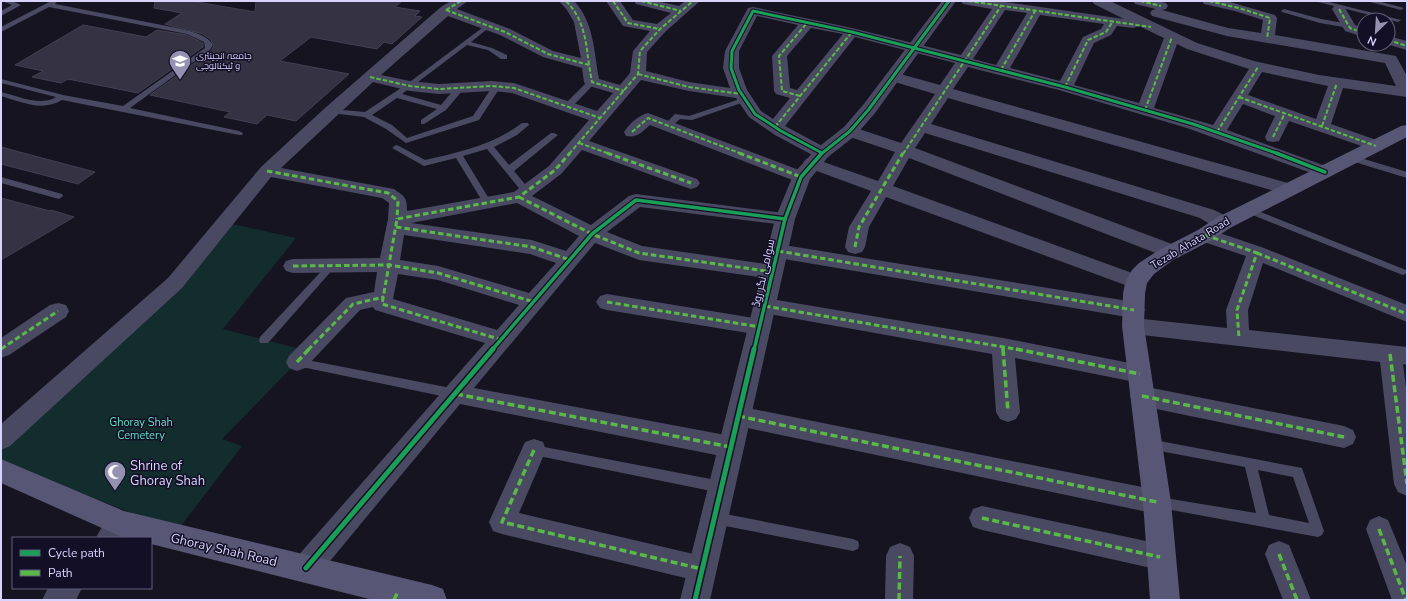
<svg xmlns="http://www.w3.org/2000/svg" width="1408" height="601" font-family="'Nunito Sans',Cairo,sans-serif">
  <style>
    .green { fill: #132c2d }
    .building { fill: #343243; stroke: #433f54 }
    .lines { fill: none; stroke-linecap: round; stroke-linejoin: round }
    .service { fill: #4a4962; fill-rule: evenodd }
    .minor { fill: #4a4962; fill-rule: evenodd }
    .tertiary { fill: #4a4962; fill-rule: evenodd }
    .secondary { fill: #575674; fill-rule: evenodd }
    .quiet-far2 { stroke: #58b947; stroke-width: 2; stroke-dasharray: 4.5 2; stroke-linecap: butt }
    .quiet-far1 { stroke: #58b947; stroke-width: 3; stroke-dasharray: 5.5 3; stroke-linecap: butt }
    .quiet { stroke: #58b947; stroke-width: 3.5; stroke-dasharray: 7 3.5; stroke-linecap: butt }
    .cycleway-far2-casing { stroke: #130f26; stroke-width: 5 }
    .cycleway-far1-casing { stroke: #130f26; stroke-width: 6 }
    .cycleway-casing { stroke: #130f26; stroke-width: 8 }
    .cycleway-far2 { stroke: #1a9f57; stroke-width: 3 }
    .cycleway-far1 { stroke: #1a9f57; stroke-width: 3.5 }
    .cycleway { stroke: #1a9f57; stroke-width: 5 }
    .labels { text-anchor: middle; stroke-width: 3; stroke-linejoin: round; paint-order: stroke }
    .far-poi-label { font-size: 9px; fill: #d9d4ff; stroke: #130f26; text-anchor: start }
    .street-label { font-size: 11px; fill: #d9d4ff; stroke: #130f26 }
    .park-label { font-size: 11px; fill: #5fe0c0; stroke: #130f26 }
    .near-poi-label { font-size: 13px; fill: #d9d4ff; stroke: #130f26; text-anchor: start }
    .near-street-label { font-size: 13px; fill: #d9d4ff; stroke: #130f26 }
  </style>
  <rect width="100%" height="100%" fill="#161421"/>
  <polygon class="green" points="228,223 296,238 223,329 308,351 222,439 242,446 177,531 1,461 1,445"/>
  <g class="building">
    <polygon points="155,1 191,1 255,12 256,1 402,1 395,7 420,11 415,16 422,17 392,44 384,42 377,49 311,37 280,61 349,74 296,121 267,115 257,124 224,117 230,112 150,95 211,51 214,46 211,40 203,34 165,24 182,13 154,8"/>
    <polygon points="83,25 146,37 157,30 187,35 203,43 203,47 138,93 68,79 61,83 32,77 43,71 15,65"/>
    <polygon points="1,147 76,167 95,172 78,184 1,164"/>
    <polygon points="1,198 50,211 51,210 74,217 1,260"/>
  </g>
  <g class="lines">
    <g class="service">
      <polygon points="2,1 12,1 21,5 1,16 1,11 12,5"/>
      <path d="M51 1H57L55 4 177 28C189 31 207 34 213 45L210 50 130 108 239 131 243 133 242 135H239L62 100C43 112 21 102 1 96V92C18 96 40 107 56 97L1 83V79L63 95 123 106 205 48 204 42 187 34 49 7 1 32V27Z"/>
      <polygon points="1314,1 1325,1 1401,20 1398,22"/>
      <polygon points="1366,1 1378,1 1404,8 1401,10"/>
      <polygon points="1284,9 1321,19 1349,24 1352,26 1349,28 1320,23 1282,12 1281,11"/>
      <polygon points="486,25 491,26 471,42 492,48 507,55 507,59 501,59 488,50 467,45 402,94 441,105 456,87 462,87 462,91 446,110 424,124 421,124 421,120 437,109 397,98 372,115 392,125 407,138 473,116 494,84 500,84 501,86 479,120 406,143 386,129 364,117 331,113 327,111 331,109 365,112 407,84"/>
      <polygon points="589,80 592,80 596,82 570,109 564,109 564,105"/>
      <polygon points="743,98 746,98 750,100 692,120 680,119 671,127 665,127 664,125 675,114 689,116"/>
      <path d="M522 123H528L529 125 517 135 494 147 509 165 551 133H554L558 135 514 171 529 189 530 191 529 193H523L487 149 463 156 491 202 487 205 484 204 456 158 424 166 392 148 396 145 399 146 425 160C459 152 493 145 522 123Z"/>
      <polygon points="1351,155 1407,172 1407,178 1348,160 1347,158 1348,156"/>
      <polygon points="1,177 62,194 63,196 59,199 1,183"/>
      <polygon points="1248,207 1406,270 1407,273 1403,275 1400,274 1245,212 1244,210"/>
      <polygon points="331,263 336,266 334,268 268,343 260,343 259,340 260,337 328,264"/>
      <polygon points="297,358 456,389 460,391 462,394 460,397 456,399 297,366 293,365 292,362 293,359"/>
      <path d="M1149 439 1302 468 1324 531 1322 535 1318 537 1155 507 1153 503 1155 499 1159 497 1256 513 1245 467 1149 449 1145 448 1143 444 1145 440ZM1258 470 1293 477 1309 523 1269 515Z"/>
      <polygon points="534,445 721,481 725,483 727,487 725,491 721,493 534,455 530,454 528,450 530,446"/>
      <polygon points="715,512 853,539 858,541 859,545 858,549 853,551 715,524 711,522 709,518 711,514"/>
    </g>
    <g class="minor">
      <path d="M451 1H468L457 9 510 29 553 51 581 58 574 22 567 10 559 1H574C594 22 594 52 599 79L620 85 630 73 633 51 650 31 623 26 606 1H620L633 20 657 24 671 13 636 4 634 1H657L679 6 685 1H700L665 32 647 52 646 71 689 82 730 88 723 68 725 51 748 8 753 7 852 28 961 55 992 9 963 4 961 1H998L1124 19 1094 4 1092 1H1110L1197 43 1254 61 1319 75 1396 86 1385 63 1227 36 1152 16 1150 13 1152 10 1156 9 1135 4 1133 1H1157L1166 3 1168 6 1166 9 1162 10 1228 28 1261 33 1263 20 1235 11 1204 4 1202 1H1227L1275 15 1277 18 1275 35 1396 56 1407 76V97L1343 88 1331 124 1382 142 1385 146 1382 150 1376 151 1289 121 1279 141 1273 142 1267 141 1265 137 1275 116 1243 104 1227 130 1331 168 1334 172 1331 176 1325 178 1187 128 1059 90 968 67 953 89 1295 185 1298 189 1295 193 1289 195 948 98 931 124 1214 210 1230 218 1233 223 1230 228C1218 231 1210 224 1200 218L925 133 915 148 1180 247 1183 252 1180 257 1173 259 1166 257 909 158 893 186 1143 277 1146 282 1143 287 1136 289 886 197 869 227 865 247 862 252 855 254 848 252 845 247 849 227 871 191 806 167 803 163 806 159 812 158 878 181 895 152 844 135 842 131 844 127 850 126 901 143 935 94 888 80 885 77 888 74 893 72 940 85 955 63 855 37 785 126 828 149 831 153 828 157 822 158 816 157 775 135 749 117 736 98 689 91 641 80 589 141 697 179 700 183 697 187 691 189 685 187 582 150 561 174 532 196 591 225 629 196 636 194 792 214 794 219 792 224 785 225 640 207 607 232 642 246 773 265 780 267 783 272 780 277 773 279 639 260 595 243 474 388 731 436 740 439 743 447 740 455 731 458 460 404 316 578 306 581 296 578 292 568 296 558 485 343 375 310 373 307 360 310 305 368 297 371 289 368 286 362 289 356 346 298 374 292 377 272 293 273 286 271 283 266 286 261 293 259 380 258 388 219 389 203 382 198 271 177 182 288 10 446 1 450V424L168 278 261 167 325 108 441 7ZM1005 10 1027 13 996 65 973 59ZM1040 15 1104 24 1101 29 1083 37 1060 81 1010 68ZM448 16 500 35 543 57 582 68 584 82 586 85 613 93 597 111 514 83 492 81 439 84 410 81 381 75ZM757 16 798 25 772 56 774 91 776 94 790 98 773 119 761 111 747 90 739 68V51ZM1117 26 1133 28 1139 26 1164 38 1139 103 1074 85 1094 43 1111 35ZM811 28 843 34 797 90 790 88 787 56ZM1177 44 1187 49 1249 69 1213 125 1154 108ZM1262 72 1328 86 1316 119 1248 95ZM373 82 410 91 439 94 492 91 512 93 589 120 549 166 514 192 407 211C407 197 405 197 394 189L281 168ZM517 203 579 236 566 251 532 240 411 223ZM404 235 530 254 556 263 529 293 438 266 400 260ZM398 274 438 280 519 305 497 330 393 299Z"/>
      <polygon points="1339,5 1344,6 1355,25 1364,28 1364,37 1345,31 1332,9 1334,6"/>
      <polygon points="1388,36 1407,41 1407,50 1386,44 1388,44"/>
      <path d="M648 113 807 173 810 177 807 181 801 183 795 181 650 125C642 132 637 138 626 136L624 132C629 124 639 115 648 113Z"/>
      <polygon points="1205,228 1264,248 1407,305 1407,322 1263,263 1248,310 1249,330 1407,347 1407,365 1403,364 1407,395 1407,496 1398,492 1394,484 1380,362 1133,334 1125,332 1122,326 1125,320 1133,318 778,258 771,256 768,251 771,246 778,244 1134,302 1142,304 1145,310 1142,316 1134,318 1227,328 1226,310 1246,256 1198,240 1195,235 1198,230"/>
      <polygon points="607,294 760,319 768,321 771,327 768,333 760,335 607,310 600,308 596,302 600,296"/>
      <polygon points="765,298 1003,338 1140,365 1148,367 1151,374 1148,381 1140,383 1015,358 1020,412 1016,419 1008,422 1000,419 996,412 992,354 758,312 754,306 758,300"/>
      <polygon points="58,303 66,305 69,311 66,317 9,355 1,358 1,338 50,305"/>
      <polygon points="1142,386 1344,426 1353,430 1356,437 1353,444 1344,448 1142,406 1134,403 1130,396 1134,389"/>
      <polygon points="738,406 1157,490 1166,494 1170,502 1166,510 1157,514 738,426 730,423 726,416 730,409"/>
      <polygon points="534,439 543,442 546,450 519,513 702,556 712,559 716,569 712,579 702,582 502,534 493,531 489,522 493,513 525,442"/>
      <polygon points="982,506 1160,544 1170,548 1174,557 1170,566 1160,570 982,530 973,527 969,518 973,509"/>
      <polygon points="1379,516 1388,520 1407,566 1407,600 1392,600 1366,529 1370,520"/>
      <polygon points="1279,541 1289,545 1311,600 1283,600 1265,554 1269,545"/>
      <polygon points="900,543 910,547 914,556 913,600 885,600 886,556 890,547"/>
    </g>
    <g class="tertiary">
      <polygon points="942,1 956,1 875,113 856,135 828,157 810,179 795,219 710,600 680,600 775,219 794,173 816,149 844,127 863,105"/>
      <path d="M122 511 132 515 136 524 128 538H96C102 525 109 516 122 511Z"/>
      <polygon points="48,588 82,588 76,600 42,600"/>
    </g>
    <g class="secondary">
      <polygon points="1407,125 1407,137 1230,228 1212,240 1173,260 1154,274 1147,283 1145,294 1144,326 1171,502 1180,600 1150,600 1143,502 1122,326 1123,294 1125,283 1132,270 1139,263 1159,250 1198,230 1216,218 1401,126"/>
      <polygon points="1,459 124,511 432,585 443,589 447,600 373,600 151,544 151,538 122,537 1,483"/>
    </g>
    <g class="quiet-far2">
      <path d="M566 1C584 19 586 41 589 65"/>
      <polyline points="613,1 628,23 660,29"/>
      <polyline points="641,1 681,11"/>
      <polyline points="968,1 1151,27"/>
      <polyline points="1140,1 1161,6"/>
      <polyline points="1209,1 1239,8 1270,18 1267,39"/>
      <polyline points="1339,9 1350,28 1364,33"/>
      <polyline points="446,10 505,32 548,54 589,65 592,82 624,91"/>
      <polyline points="446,10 461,1"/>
      <polyline points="1388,40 1407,46"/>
      <polyline points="1001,70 1035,11"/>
      <polyline points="638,74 689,87 741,94"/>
      <polyline points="370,77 410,86 439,89 492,86 514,88 600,118"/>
      <polyline points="1065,87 1088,40 1106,32 1113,21"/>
      <polyline points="800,96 782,91 779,56 807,23"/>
      <polyline points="1239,97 1376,146"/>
      <polyline points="1145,110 1172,37"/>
      <polyline points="1322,126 1337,83"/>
      <polyline points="775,127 852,32"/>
      <polyline points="632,132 648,118 742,154"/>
      <polyline points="1217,132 1258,67"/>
      <polyline points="1273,137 1285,113"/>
      <polyline points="579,143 610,154"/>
      <polyline points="569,154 638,74 640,51 660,29 693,1"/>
      <polyline points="903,154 1001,6"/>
    </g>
    <g class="quiet-far1">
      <polyline points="607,153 691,183"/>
      <polyline points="739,153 801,177"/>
      <polyline points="267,171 388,193 398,201 397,219"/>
      <polyline points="519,197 592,234 639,253 773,272"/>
      <polyline points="396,227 532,247 570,260"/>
      <polyline points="1205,235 1257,253 1237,310 1239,338"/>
      <polyline points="855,247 859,227 903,153"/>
      <polyline points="778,251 1134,310"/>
      <polyline points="1257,253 1407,314"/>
      <polyline points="293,266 389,265 438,273 534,302"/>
      <polyline points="607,302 760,327"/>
      <polyline points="765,306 1021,350"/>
      <polyline points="502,340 382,304 397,219 519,197 555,170 570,153"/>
      <polyline points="1003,347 1003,350"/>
      <polyline points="1,349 58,311"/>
      <polyline points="308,350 353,304 384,297"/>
    </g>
    <g class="quiet">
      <polyline points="1003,349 1008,412"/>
      <polyline points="1016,349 1140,374"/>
      <polyline points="1390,354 1407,484"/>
      <polyline points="297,362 309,349"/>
      <polyline points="456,394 731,447"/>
      <polyline points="1142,396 1344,437"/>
      <polyline points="738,416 1157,502"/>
      <polyline points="534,450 502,522 702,569"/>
      <polyline points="982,518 1160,557"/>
      <polyline points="1379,529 1406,600"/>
      <polyline points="1279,554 1297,600"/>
      <polyline points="394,600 398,591"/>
      <polyline points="899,600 900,556"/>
    </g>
    <g class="cycleway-far2-casing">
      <g id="cycleway-far2">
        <polyline points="822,153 781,131 755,114 739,90 731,68 732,51 753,11 852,32 1065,87 1193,124 1279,154"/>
        <polyline points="821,154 850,131 869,109 949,1"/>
      </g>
    </g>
    <g class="cycleway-far1-casing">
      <g id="cycleway-far1">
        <polyline points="1276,153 1325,172"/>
        <polyline points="492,350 592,234 636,200 785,219"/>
        <polyline points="754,350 785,219 801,177 822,153"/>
      </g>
    </g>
    <g class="cycleway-casing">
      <g id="cycleway">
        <polyline points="306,568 493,349"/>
        <polyline points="695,600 754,349"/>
      </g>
    </g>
    <use href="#cycleway-far2" class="cycleway-far2"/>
    <use href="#cycleway-far1" class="cycleway-far1"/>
    <use href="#cycleway" class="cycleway"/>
  </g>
  <defs>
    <g id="university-pin" transform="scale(1.15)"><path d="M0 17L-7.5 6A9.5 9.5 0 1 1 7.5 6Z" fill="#9591b1" stroke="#130f26"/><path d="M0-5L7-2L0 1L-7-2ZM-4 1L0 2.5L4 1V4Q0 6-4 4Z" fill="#fff"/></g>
    <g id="mosque-pin" transform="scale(1.15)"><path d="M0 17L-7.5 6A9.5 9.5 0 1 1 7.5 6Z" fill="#9591b1" stroke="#130f26"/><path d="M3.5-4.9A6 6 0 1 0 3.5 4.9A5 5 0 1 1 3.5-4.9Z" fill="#fff"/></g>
  </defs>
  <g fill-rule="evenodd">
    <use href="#university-pin" x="180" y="61"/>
    <use href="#mosque-pin" x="115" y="472"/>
  </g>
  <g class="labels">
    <g class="far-poi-label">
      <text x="196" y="59">جامعہ انجینئری<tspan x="196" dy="10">و ٹیکنالوجی</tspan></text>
    </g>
    <g class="street-label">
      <text transform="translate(1190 243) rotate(-31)" y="4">Tezab Ahata Road</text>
      <text transform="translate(763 273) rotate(-77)" y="4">سوامی نگر روڈ</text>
    </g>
    <g class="park-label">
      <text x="141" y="426">Ghoray Shah<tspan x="141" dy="13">Cemetery</tspan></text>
    </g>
    <g class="near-poi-label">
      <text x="130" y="470">Shrine of<tspan x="130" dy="15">Ghoray Shah</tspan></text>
    </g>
    <g class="near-street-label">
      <text transform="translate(224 549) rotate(13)" y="5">Ghoray Shah Road</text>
    </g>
  </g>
  <rect width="1408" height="601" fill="none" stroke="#d9d4ff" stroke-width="4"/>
  <rect x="12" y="537" width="140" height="52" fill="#130f26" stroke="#625e7d"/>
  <rect x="20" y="550" width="20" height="6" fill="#1a9f57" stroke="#625e7d"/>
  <text x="48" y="557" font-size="12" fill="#d9d4ff">Cycle path</text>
  <rect x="20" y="570" width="20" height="6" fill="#58b947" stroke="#625e7d"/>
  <text x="48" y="577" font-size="12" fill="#d9d4ff">Path</text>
  <g transform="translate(1376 32) rotate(205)"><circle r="19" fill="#130f26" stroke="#625e7d"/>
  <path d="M0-3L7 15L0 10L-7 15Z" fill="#9591b1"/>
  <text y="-6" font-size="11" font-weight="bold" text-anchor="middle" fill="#d9d4ff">N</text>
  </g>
</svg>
